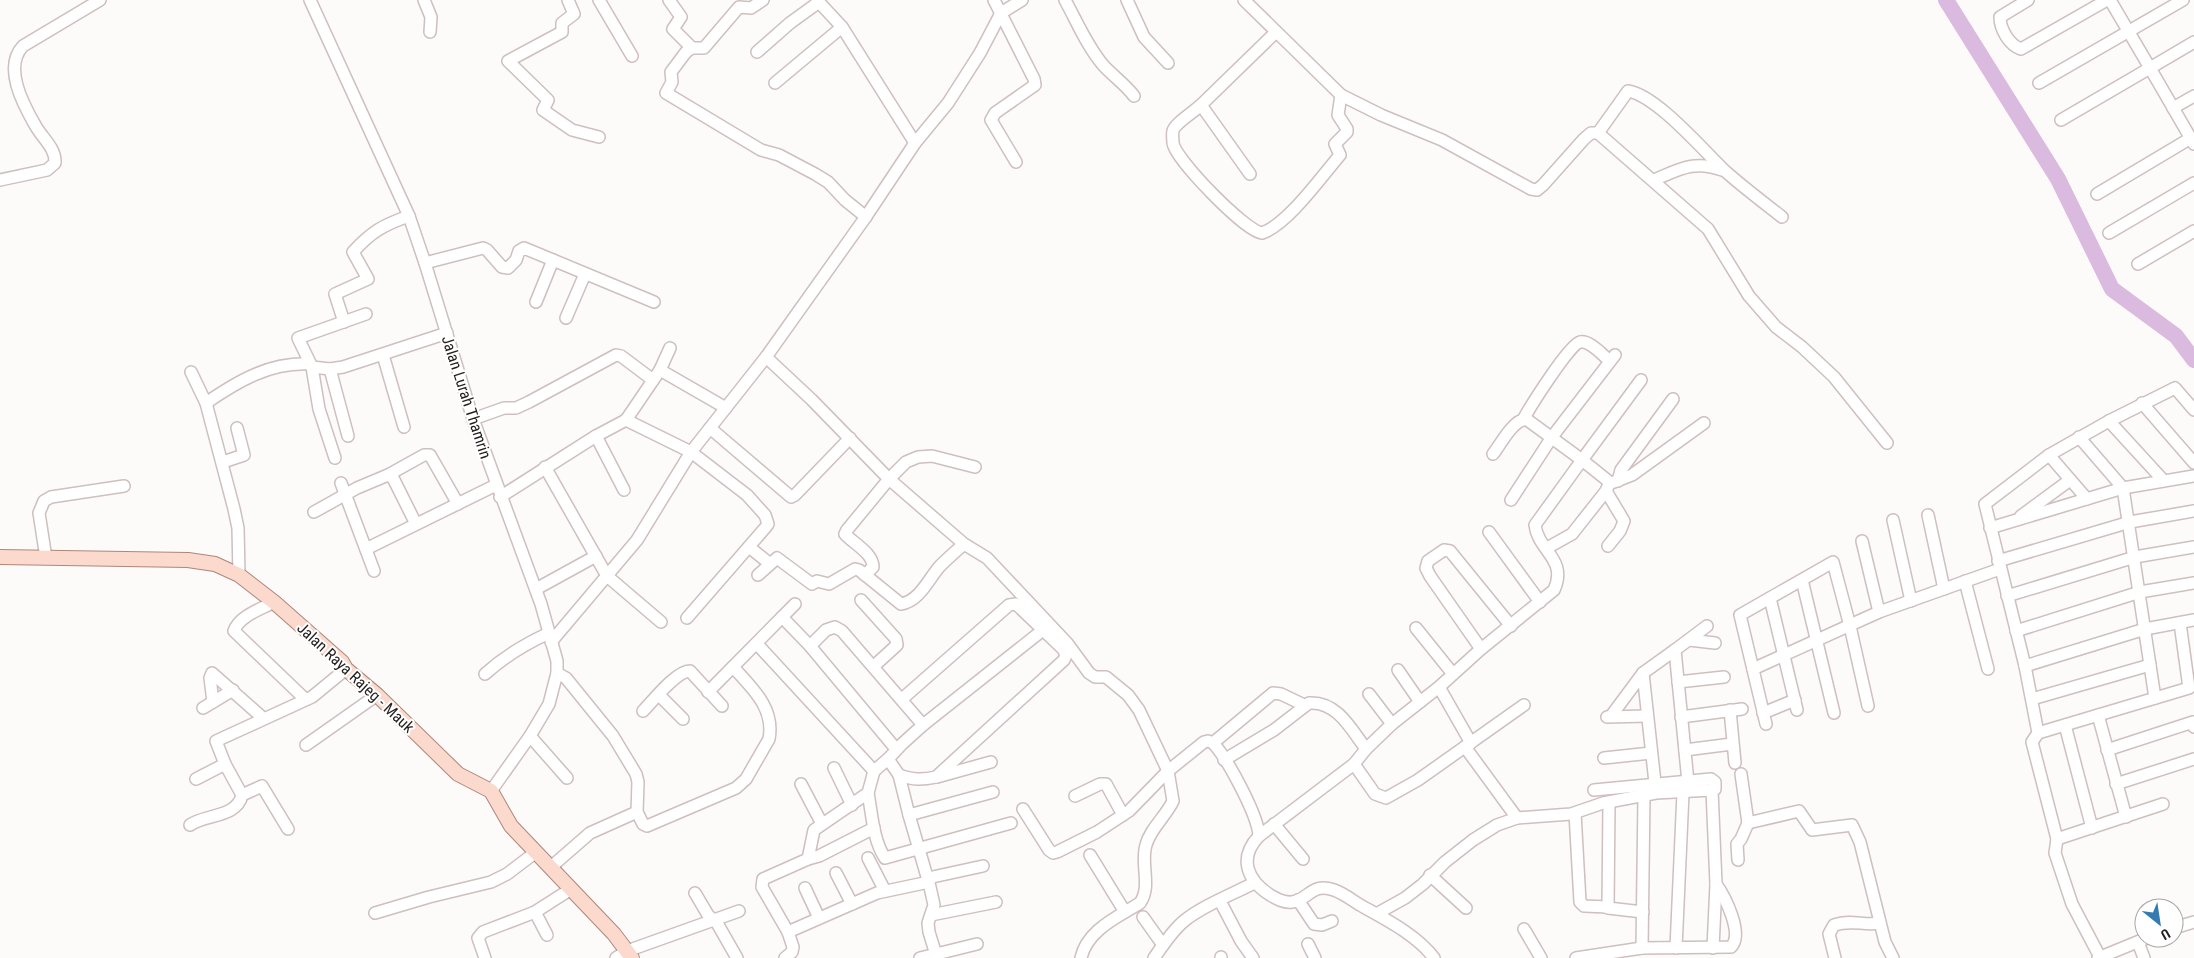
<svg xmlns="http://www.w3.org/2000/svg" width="2194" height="958" font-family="'Roboto Condensed',sans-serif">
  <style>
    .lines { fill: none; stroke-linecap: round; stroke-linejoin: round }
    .river { stroke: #dabadf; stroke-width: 16 }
    .minor-casing { stroke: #cebfc0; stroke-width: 14 }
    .major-casing { stroke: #ae8779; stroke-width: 16 }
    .minor { stroke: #fff; stroke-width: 11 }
    .major { stroke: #fbd9cc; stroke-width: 14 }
    .labels { text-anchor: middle; stroke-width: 4; stroke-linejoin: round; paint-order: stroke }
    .street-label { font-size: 16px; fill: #241e1e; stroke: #fff }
  </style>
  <rect width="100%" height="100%" fill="#fdfafa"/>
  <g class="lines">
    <polyline class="river" points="1946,0 2058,179 2112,289 2176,336 2194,360"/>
    <g class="minor-casing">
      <g id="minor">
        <polyline points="310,0 409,216 425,263 473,419 541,604 557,661 557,673 549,704 530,736 491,791"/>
        <polyline points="424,0 431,17 430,32"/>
        <polyline points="568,0 574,14 562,23 562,32 508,61 548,100 543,110 572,130 599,137"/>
        <polyline points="599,0 632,56"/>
        <polyline points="669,0 681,17 673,29 692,48 686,52 671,72 672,82 666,93 761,150 779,155 815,174 828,182 845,200 866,217"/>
        <polyline points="817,0 842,27 915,143"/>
        <polyline points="994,0 1034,79 1035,85 995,113 991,120 1016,162"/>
        <path d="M1065 0C1077 22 1087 46 1103 65 1113 76 1125 84 1134 96"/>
        <polyline points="1127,0 1144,37 1168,63"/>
        <polyline points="1244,0 1341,95 1381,115 1442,140 1531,189 1537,190 1543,185 1584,139 1591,133 1598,133 1708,229 1749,296 1776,327 1802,347 1834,377 1887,443"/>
        <path d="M2028 0 2000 17C2000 29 2009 45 2021 49L2107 0"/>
        <polyline points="2194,42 2150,68 2194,144"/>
        <polyline points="692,48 704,48 739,7 751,8 763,0"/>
        <polyline points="757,52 790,23 819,2"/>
        <polyline points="775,83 842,27"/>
        <polyline points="2039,83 2183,0"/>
        <path d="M1201 105C1195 111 1174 124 1173 131 1172 134 1173 140 1173 143 1175 159 1245 231 1262 233 1287 225 1322 176 1340 155L1335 144 1347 132V129L1338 115 1341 95"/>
        <polyline points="2173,108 2194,96"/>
        <polyline points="2061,120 2150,68 2110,0"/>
        <path d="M1598 133 1628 91C1656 95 1703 150 1725 171 1743 187 1763 202 1782 217"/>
        <polyline points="1250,174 1201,105 1276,32"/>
        <path d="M0 180 47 170 55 163C56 148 42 138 35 125 23 104 3 67 23 46L100 0"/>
        <path d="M1654 180C1680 169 1694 160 1722 170"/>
        <polyline points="2097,194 2191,138"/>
        <polyline points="2109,233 2194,183"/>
        <polyline points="425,263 483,248 487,250 502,267 508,268 516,260 519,251 524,248 654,302"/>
        <polyline points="2138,264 2194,231"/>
        <polyline points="536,302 553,260"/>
        <polyline points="566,318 585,274"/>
        <path d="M344 322 335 294 368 279 353 252C371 232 383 225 409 216"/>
        <polyline points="383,355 404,427"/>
        <path d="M766 357 812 400 889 479 964 544 987 558 1067 643 1089 673 1095 677H1106L1128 695 1139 710 1168 771 1204 742 1208 741 1213 743C1227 758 1258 815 1259 836"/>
        <polyline points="312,367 330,369 343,367 447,333"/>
        <polyline points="330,369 348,436"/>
        <polyline points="660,370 726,408"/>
        <polyline points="191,372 206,403 234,509 238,528 239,575"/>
        <path d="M206 403C238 381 270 362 310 364"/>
        <polyline points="2142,403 2194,463"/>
        <polyline points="473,419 504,408 516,408 529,402 616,355 621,356 653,380"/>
        <polyline points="626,420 691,452 747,495 765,515 768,524 765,528 687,618"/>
        <path d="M1523 420C1530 407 1569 345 1580 342 1590 340 1602 355 1609 360"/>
        <polyline points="2109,421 2163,480"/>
        <polyline points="710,428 791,497 795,495 850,438"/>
        <polyline points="596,436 624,490"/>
        <polyline points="2079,437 2123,488 2155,698"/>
        <polyline points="2049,455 2087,499"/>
        <polyline points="335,458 319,409 312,367 298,338 366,314"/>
        <polyline points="223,462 244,455 237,428"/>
        <polyline points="545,467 607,576 661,622"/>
        <polyline points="388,475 424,455 430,455 458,504"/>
        <polyline points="1618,481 1621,470 1673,399"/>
        <polyline points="341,483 374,571"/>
        <polyline points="1609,484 1632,475 1704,423"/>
        <polyline points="1606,491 1624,521 1620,531 1608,546"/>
        <polyline points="500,497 596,436 626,420 660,370 670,348"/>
        <polyline points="1511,500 1552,437 1615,355"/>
        <polyline points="314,512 357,488 388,475 393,478 416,524"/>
        <polyline points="1928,515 1944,589"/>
        <polyline points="2021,516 2070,480"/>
        <polyline points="1893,520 1911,601"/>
        <polyline points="1990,528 2123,488 2194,476"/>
        <polyline points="1489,532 1540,602"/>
        <polyline points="1862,541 1879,612"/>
        <polyline points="749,547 769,563"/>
        <polyline points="1547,548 1572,534 1606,491 1609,484 1607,480 1582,460 1641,380"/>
        <polyline points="366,549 496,485"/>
        <polyline points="46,558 39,513 44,501 51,497 124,486"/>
        <polyline points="1998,561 2130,522 2194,511"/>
        <path d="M758 575 777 558 812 584 817 581 829 584 855 569 859 570 901 604C920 601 929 578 940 566 948 558 956 551 964 544"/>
        <path d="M865 575 873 567C873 553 854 544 845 534L847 530 889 479 906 462 918 457 932 456 975 467"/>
        <polyline points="1802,580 1834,713"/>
        <polyline points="1965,581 1988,669"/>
        <polyline points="536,589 596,556"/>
        <polyline points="2007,596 2135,557 2194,547"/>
        <polyline points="1770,598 1797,710"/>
        <polyline points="861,600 896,639 897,645 874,666"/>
        <path d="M274 602C261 609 239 616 234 631L305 699"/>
        <polyline points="782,617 810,646"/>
        <polyline points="1416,628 1453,674"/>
        <polyline points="2016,631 2140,592 2194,583"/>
        <polyline points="1689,640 1715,643"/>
        <polyline points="551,642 637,540 691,452 766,357 865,218 915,143 948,103 980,53 1001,13 1022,0"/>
        <polyline points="757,644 874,771 888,759"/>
        <polyline points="1481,649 1430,576 1426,568 1428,561 1444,550 1450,551 1511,626"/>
        <polyline points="2025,666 2145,629 2194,620"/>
        <polyline points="1753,669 1879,612 2000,569"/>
        <polyline points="1398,670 1420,702"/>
        <path d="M557 673 566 678 613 736 636 774 638 782 637 812 643 824 647 826 736 788 746 779 769 739C775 708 752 688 733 667"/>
        <polyline points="1643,673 1656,792"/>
        <path d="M485 674C505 656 525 644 549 633"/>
        <polyline points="1678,682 1724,677"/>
        <polyline points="1439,687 1471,743"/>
        <polyline points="708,692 795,604"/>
        <polyline points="1369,694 1392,724"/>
        <polyline points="659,695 683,719"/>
        <polyline points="2032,699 2150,665"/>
        <polyline points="213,702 210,678 212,673 263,718"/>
        <polyline points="203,708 233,690"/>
        <polyline points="1730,710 1735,763"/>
        <path d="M643 711C653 701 676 671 690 671L722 706"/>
        <polyline points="1763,713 1795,700"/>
        <polyline points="2098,715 2126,817"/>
        <polyline points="1611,716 1643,673 1675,650"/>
        <polyline points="1607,717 1647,716"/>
        <polyline points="1681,717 1742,709"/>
        <polyline points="1766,724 1740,615 1833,562 1850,626 1868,706"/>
        <polyline points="2065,725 2092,828"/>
        <polyline points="2038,733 2189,688 2180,623"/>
        <polyline points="530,736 567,778"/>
        <polyline points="1213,743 1273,693 1281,694 1304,705"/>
        <polyline points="306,745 377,695"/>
        <polyline points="1465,747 1517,818"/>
        <polyline points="896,749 810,646 826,630 835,627 842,631 923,725"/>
        <polyline points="1685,750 1732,744"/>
        <polyline points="2107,750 2193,722 2194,727"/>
        <polyline points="1604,758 1651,753"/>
        <path d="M1224 760 1274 730 1309 703C1337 701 1351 729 1366 749"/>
        <polyline points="1354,764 1375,794 1386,798 1418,780 1524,705"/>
        <polyline points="834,768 852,805"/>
        <polyline points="1741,774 1748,823 1799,811 1812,830 1852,825 1860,842 1885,942 1893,958"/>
        <path d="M899 775C913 780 922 780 936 777L1064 660 1066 655 1063 649 1016 604 1009 605 902 699"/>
        <polyline points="937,777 991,762"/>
        <polyline points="196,779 225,764"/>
        <polyline points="1688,782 1675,650 1707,626"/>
        <polyline points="801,784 822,824"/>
        <polyline points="2116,784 2194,759"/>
        <polyline points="1594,790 1711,779 1715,782 1715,789 1712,790 1716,884 1713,948"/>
        <path d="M868 793C872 814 873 840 885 858L1011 823"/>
        <polyline points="1075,796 1100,784 1106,784 1123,815"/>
        <polyline points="1609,803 1608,908 1643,912"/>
        <polyline points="1023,809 1049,850 1053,853 1057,852 1097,832 1129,811 1168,771"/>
        <polyline points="1575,813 1580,902 1584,906 1608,907"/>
        <polyline points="909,815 993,792"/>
        <polyline points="1274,824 1303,859"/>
        <path d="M190 825C205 814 237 818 242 795"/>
        <polyline points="288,829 262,786 242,795 225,764 216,741 312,697 346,669"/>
        <polyline points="2057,839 2163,804"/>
        <polyline points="1090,855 1125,912"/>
        <polyline points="868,858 885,891"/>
        <polyline points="808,859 819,856 874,828"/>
        <polyline points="1738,860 1737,844 1741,839 1748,823"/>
        <polyline points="551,867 590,833 637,812"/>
        <polyline points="836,873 852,904"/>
        <polyline points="1430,875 1466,908"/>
        <polyline points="928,878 983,866"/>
        <polyline points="805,888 819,918"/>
        <polyline points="695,893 708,915 717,923 737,958"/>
        <polyline points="1298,900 1314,924 1322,925 1332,921"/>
        <polyline points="1220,901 1241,941 1253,958"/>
        <polyline points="535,912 547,935"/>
        <polyline points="375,913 429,897 491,882 507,874 536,852"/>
        <polyline points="1378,913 1405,898 1423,884 1445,862 1473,840 1497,825 1517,818 1571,814 1603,803 1656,793 1712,790"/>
        <polyline points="931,915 996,902"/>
        <polyline points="1143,917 1163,945"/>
        <polyline points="2174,928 2194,922"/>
        <polyline points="1524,929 1541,958"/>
        <polyline points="788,932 877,893 929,882"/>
        <polyline points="2138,942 2144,958"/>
        <polyline points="1308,944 1315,958"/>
        <path d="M1642 948 1731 947C1744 934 1725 897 1716 884"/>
        <polyline points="1676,948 1683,793"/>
        <polyline points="1221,957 1221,958"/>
        <polyline points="2100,957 2072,904 2055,853 2057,839 2032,742 2038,733 2025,666 1985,504 2049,455 2109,421 2175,388 2194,410"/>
        <polyline points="485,958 478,938 483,932 535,912 571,889"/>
        <polyline points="616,958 627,951 739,911"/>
        <polyline points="785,958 792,952 793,947 788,932 762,887 763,879 808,859 814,830 868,793 874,771"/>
        <polyline points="920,958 977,944"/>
        <polyline points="937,958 929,932 928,923 934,905 930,887 909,815 899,775 888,759 902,744 923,725 1048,626"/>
        <path d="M1081 958C1087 930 1118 917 1140 903 1152 886 1140 864 1146 845 1150 829 1166 816 1173 801L1168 771"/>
        <path d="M1154 958C1163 945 1172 931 1184 921 1204 905 1231 895 1254 883"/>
        <path d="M1434 958C1417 935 1385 919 1360 905 1352 900 1343 893 1334 890 1311 882 1309 900 1292 902 1284 903 1277 899 1270 895 1247 880 1238 858 1259 836L1354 764 1366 749 1392 724 1439 687 1481 649 1554 590C1568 559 1538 551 1535 525L1582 460 1526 419C1512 421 1501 444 1493 454"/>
        <polyline points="1576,958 1642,948 1644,796"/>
        <path d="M1835 958 1829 934 1834 925C1853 919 1863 926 1880 923"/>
        <polyline points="2098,958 2147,938"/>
      </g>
    </g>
    <g class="major-casing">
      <polyline id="major" points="0,557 188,560 215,564 239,575 274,602 342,662 346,669 377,695 458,774 491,791 511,826 614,934 632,958"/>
    </g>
    <use href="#minor" class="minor"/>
    <use href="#major" class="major"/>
  </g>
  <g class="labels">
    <g class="street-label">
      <text transform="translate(467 397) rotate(72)" y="6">Jalan Lurah Thamrin</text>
      <text transform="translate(356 677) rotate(43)" y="6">Jalan Raya Rajeg - Mauk</text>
    </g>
  </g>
  <g transform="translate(2159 923) rotate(150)"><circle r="24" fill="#ffffff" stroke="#a7a5a5"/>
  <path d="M0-4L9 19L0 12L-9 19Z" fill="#347cb0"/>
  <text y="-8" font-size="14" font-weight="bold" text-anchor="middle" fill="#241e1e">U</text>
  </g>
</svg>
